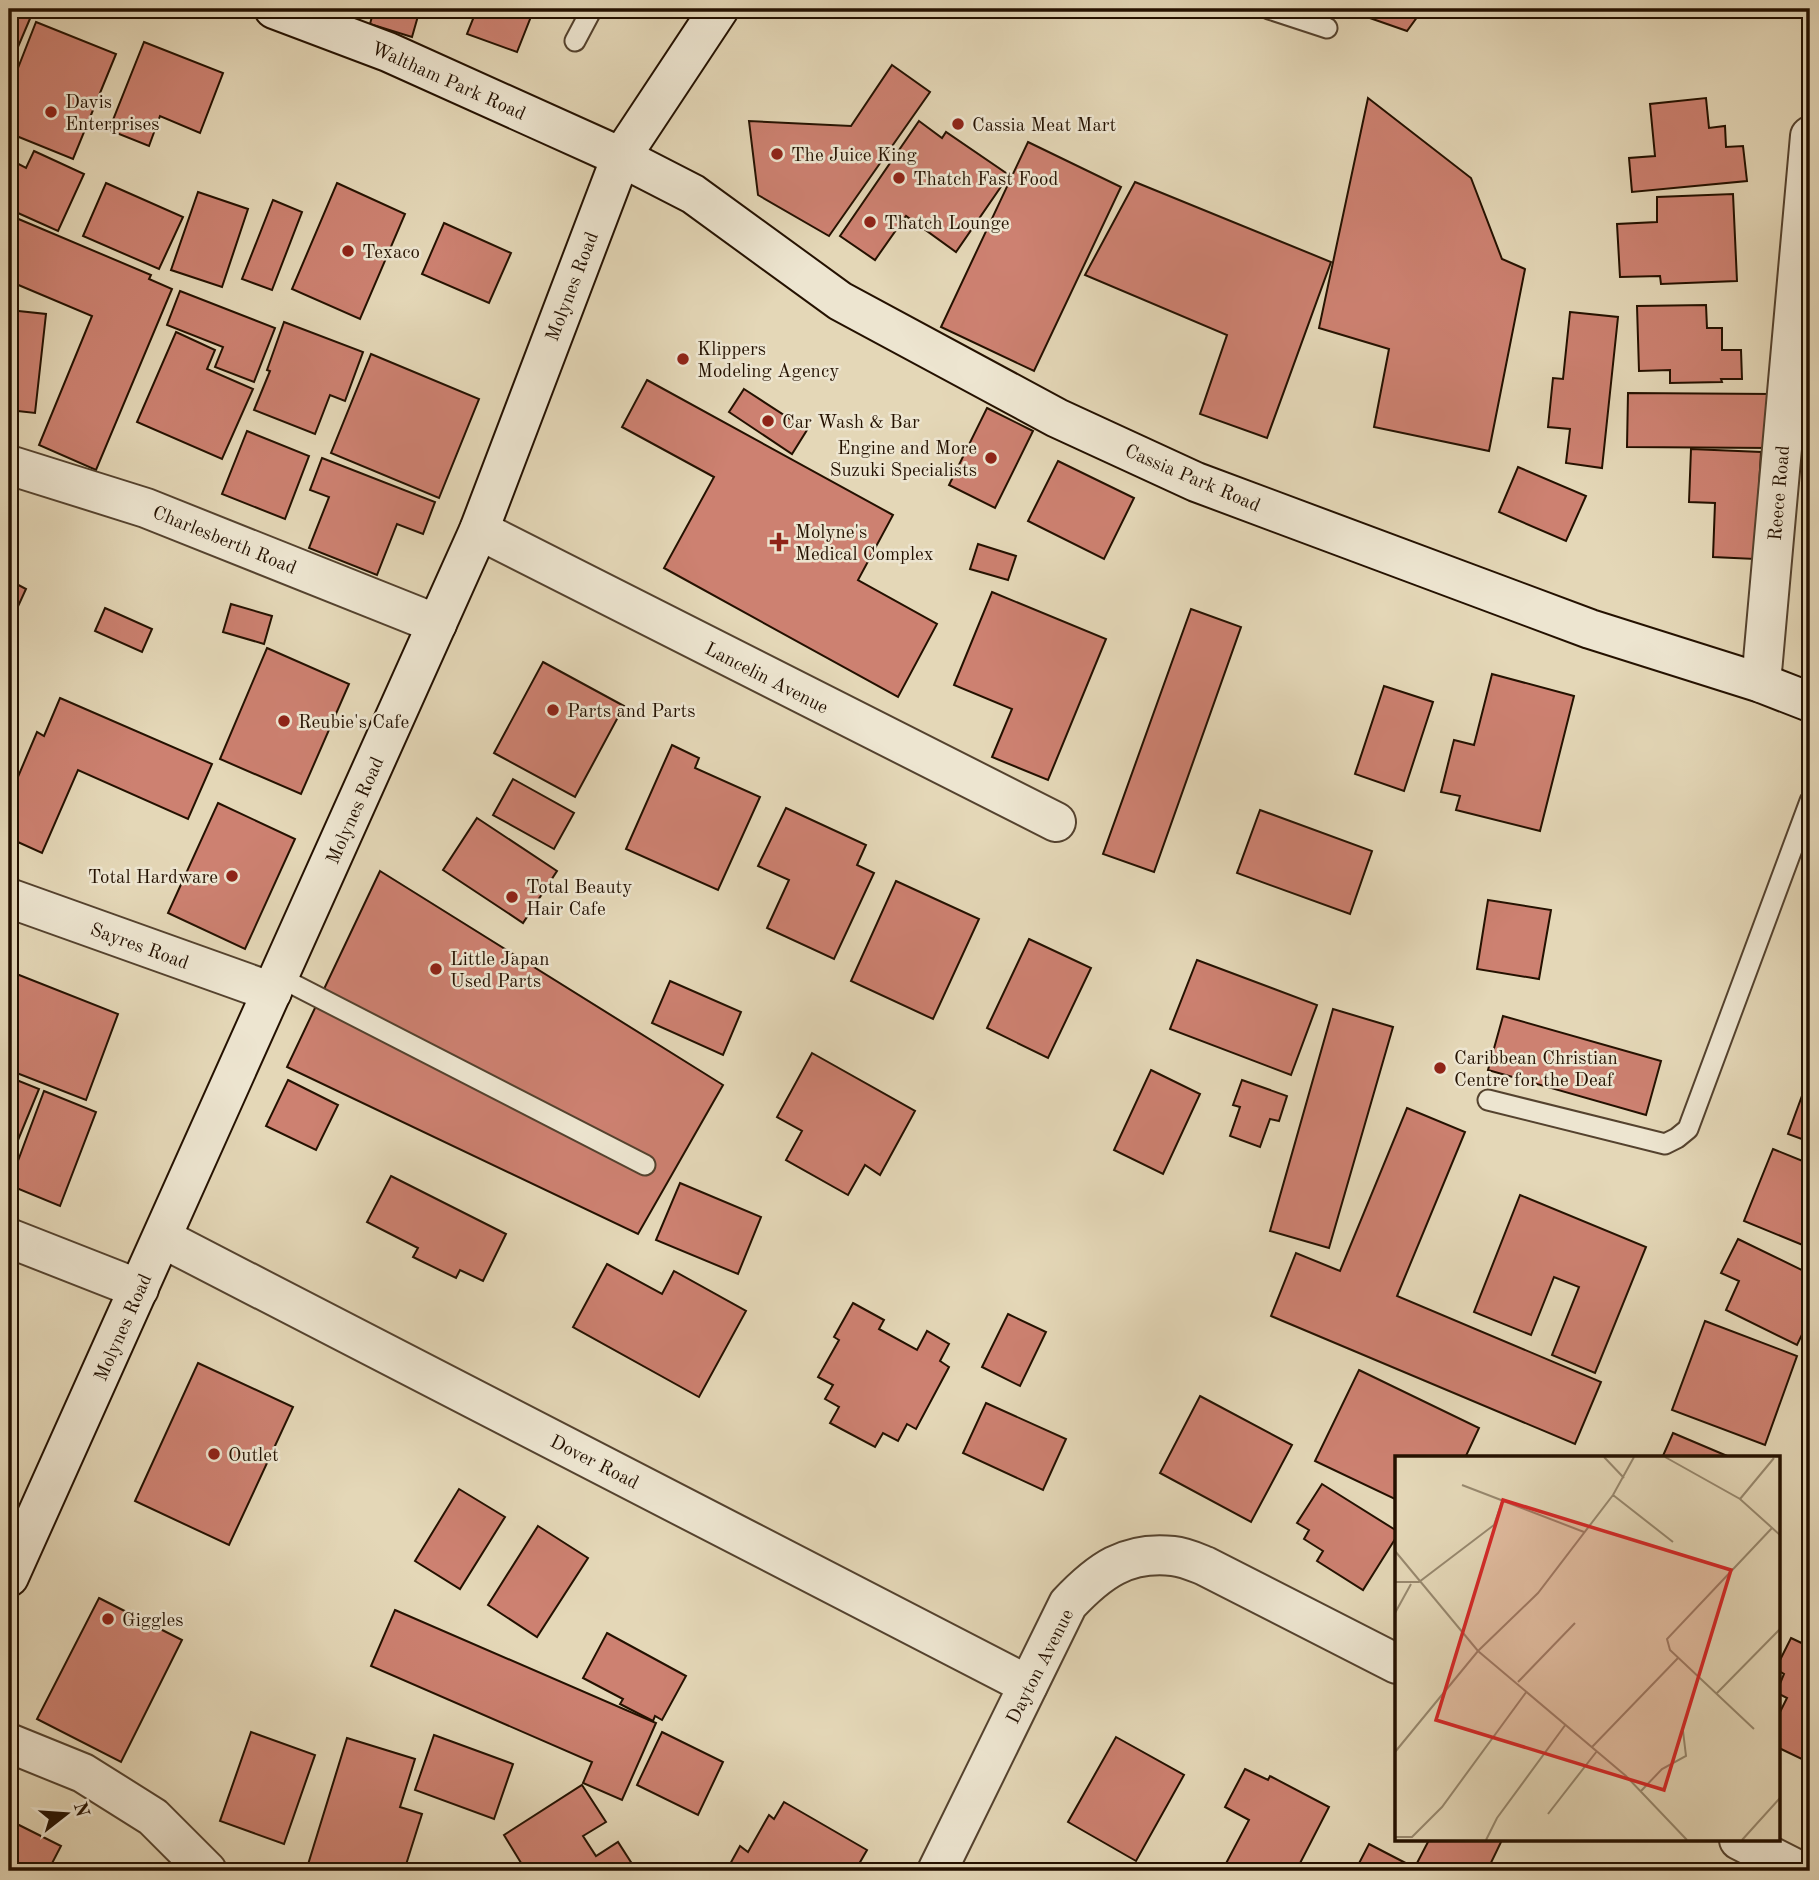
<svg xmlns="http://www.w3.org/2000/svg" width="1819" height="1880" font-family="'Old Standard TT',serif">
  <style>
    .building { fill: #cd8171; stroke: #241100; stroke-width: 2 }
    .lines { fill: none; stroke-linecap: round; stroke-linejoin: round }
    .service-casing { stroke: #54422e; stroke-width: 23 }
    .minor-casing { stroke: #54422e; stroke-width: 42 }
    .secondary-casing { stroke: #241100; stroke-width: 42 }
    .service { stroke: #ede5d0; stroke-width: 19 }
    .minor { stroke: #ede5d0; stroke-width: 38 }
    .secondary { stroke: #ede5d0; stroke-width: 38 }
    .poi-dot { fill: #8f2418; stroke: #ede5d0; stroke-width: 2.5 }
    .labels { text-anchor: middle; stroke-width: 5; stroke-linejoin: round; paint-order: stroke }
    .street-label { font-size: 19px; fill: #241100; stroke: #ede5d0 }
    .poi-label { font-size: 19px; fill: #241100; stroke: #ede5d0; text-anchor: start }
    .inset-road { fill: none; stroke: #97886e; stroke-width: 2 }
    .view { fill: #d62828; fill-opacity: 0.15; stroke: #d62828; stroke-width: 3.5 }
    .inset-edge { fill: none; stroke: #241100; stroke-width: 3.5 }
  </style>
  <rect width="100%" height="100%" fill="#e4d7b7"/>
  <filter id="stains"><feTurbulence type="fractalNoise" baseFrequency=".00286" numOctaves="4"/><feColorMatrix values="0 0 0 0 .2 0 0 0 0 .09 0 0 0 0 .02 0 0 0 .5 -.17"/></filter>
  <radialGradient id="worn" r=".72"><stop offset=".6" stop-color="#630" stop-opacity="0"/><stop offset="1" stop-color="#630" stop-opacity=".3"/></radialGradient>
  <g class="building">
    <polygon points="9,9 20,9 32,14 9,68"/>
    <polygon points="374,9 420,9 412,37 370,24"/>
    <polygon points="477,9 534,9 517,52 467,34"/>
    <polygon points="1344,9 1423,9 1407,31"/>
    <polygon points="36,22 116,54 73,159 9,133 9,91"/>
    <polygon points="144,42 223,73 200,133 160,116 149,146 109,130"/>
    <polygon points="892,65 930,92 829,236 758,195 749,121 851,126"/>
    <polygon points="1368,98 1471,178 1502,259 1525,269 1489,451 1374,427 1389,349 1319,328"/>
    <polygon points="1706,98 1709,128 1725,126 1726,147 1743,146 1747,181 1632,192 1629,158 1655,156 1650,104"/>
    <polygon points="919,121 942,138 946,132 1009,175 956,252 906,216 875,260 840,236"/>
    <polygon points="1028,142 1121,187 1034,371 941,327"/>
    <polygon points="34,151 84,174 58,231 9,209 9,159 26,168"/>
    <polygon points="1135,182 1331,262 1267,438 1200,414 1227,335 1085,275"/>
    <polygon points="106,183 183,217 159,269 83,236"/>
    <polygon points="337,183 405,214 360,319 292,289"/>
    <polygon points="198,192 248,209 222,287 171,270"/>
    <polygon points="1733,194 1737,281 1661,284 1660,276 1620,277 1617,224 1657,222 1657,197"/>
    <polygon points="273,200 302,212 272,290 242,279"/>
    <polygon points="9,215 151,275 149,279 172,289 96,470 39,445 92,316 9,281"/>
    <polygon points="444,223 511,253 489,303 422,274"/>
    <polygon points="180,291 275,328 254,382 215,367 223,347 167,325"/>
    <polygon points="1706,305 1707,328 1722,328 1722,350 1741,350 1742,379 1721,379 1722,382 1670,383 1670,370 1639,371 1637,306"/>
    <polygon points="9,310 46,314 35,413 9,410"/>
    <polygon points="1570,312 1618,317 1602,468 1566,463 1570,429 1548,427 1553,378 1563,379"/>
    <polygon points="284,322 363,352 345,401 330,395 315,434 254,410 270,371 267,370"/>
    <polygon points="176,332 215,350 207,369 253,389 222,459 137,422"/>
    <polygon points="371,354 479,399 439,498 331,453"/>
    <polygon points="647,380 893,515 858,580 937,624 898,697 664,568 714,477 622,427"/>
    <polygon points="744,389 807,430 792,454 729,412"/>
    <polygon points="1628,393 1772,394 1771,448 1627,447"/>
    <polygon points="987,408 1033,431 995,508 949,485"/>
    <polygon points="247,431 309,456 285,519 222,494"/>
    <polygon points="1691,449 1761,452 1755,559 1713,557 1715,503 1689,502"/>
    <polygon points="322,458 435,502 423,534 397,524 377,575 309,548 329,497 310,490"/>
    <polygon points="1058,461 1134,498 1104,559 1028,521"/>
    <polygon points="1518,467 1586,496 1566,541 1499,512"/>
    <polygon points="978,544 1016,556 1008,580 970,569"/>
    <polygon points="9,580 26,589 9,626"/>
    <polygon points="992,592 1106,639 1048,780 992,757 1012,709 954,685"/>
    <polygon points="231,604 272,616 264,644 223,632"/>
    <polygon points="105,608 152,629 142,652 95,631"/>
    <polygon points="1191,609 1241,627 1154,872 1103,854"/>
    <polygon points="267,648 349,684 301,794 220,759"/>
    <polygon points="543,662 624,706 575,797 494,753"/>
    <polygon points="1492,674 1574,696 1540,831 1456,810 1460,796 1441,792 1454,740 1474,745"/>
    <polygon points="1384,686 1433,702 1404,791 1355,774"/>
    <polygon points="60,698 212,764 188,819 78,770 42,853 9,838 9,798 37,732 44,736"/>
    <polygon points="672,745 699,758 695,768 760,797 718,890 626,849"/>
    <polygon points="513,779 574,813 554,849 493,815"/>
    <polygon points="218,803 295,839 245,949 168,913"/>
    <polygon points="786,808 866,845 857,865 874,873 834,959 767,928 789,880 758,866"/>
    <polygon points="1260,810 1372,851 1350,914 1237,873"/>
    <polygon points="477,818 557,871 523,923 443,870"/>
    <polygon points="380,871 723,1085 638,1234 287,1067"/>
    <polygon points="896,881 979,919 933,1019 851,981"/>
    <polygon points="1488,900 1551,910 1539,979 1477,969"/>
    <polygon points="1029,939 1091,968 1048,1058 987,1028"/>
    <polygon points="1197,960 1317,1005 1291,1075 1170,1029"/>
    <polygon points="9,971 118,1014 86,1100 9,1070"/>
    <polygon points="670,981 741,1012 723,1055 652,1023"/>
    <polygon points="1333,1009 1393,1027 1329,1248 1270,1231"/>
    <polygon points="1503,1016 1661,1061 1646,1115 1488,1070"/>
    <polygon points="812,1053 915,1111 880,1175 865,1165 848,1195 786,1160 802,1131 777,1117"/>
    <polygon points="1151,1070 1200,1094 1163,1174 1114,1150"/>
    <polygon points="1810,1074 1810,1142 1788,1134"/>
    <polygon points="9,1077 39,1089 9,1162"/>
    <polygon points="288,1080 338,1105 316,1150 266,1126"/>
    <polygon points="1242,1080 1287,1096 1279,1121 1270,1119 1260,1147 1230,1136 1240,1107 1233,1105"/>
    <polygon points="44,1091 96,1112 60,1206 9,1185"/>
    <polygon points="1407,1108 1465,1132 1397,1296 1601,1382 1575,1444 1271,1316 1296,1253 1340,1271"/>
    <polygon points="1773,1149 1810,1164 1810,1248 1744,1221"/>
    <polygon points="391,1176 506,1234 483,1281 460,1270 456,1278 413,1257 418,1248 367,1222"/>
    <polygon points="680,1183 761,1217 738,1274 656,1240"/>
    <polygon points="1520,1195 1646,1247 1595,1373 1552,1355 1579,1287 1554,1277 1531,1335 1474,1312"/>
    <polygon points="1738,1239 1810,1274 1810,1318 1797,1345 1726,1310 1739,1281 1721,1273"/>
    <polygon points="607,1264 662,1294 674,1271 746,1311 699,1397 573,1327"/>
    <polygon points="853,1303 884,1320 879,1329 917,1350 927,1331 949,1344 940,1361 949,1367 916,1429 907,1424 898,1441 883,1433 875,1447 830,1423 839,1407 825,1399 833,1385 818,1377 839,1340 834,1337"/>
    <polygon points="1008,1314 1046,1332 1020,1386 982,1367"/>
    <polygon points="1705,1321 1797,1356 1765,1445 1672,1410"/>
    <polygon points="198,1363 293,1407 229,1545 135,1501"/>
    <polygon points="1359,1370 1479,1428 1465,1458 1397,1458 1397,1500 1315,1461"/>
    <polygon points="1200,1396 1292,1445 1251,1522 1160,1473"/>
    <polygon points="986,1403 1066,1439 1043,1490 963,1453"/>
    <polygon points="1673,1433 1732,1458 1662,1458"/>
    <polygon points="1322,1484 1397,1531 1397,1536 1363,1590 1317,1561 1323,1551 1304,1539 1309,1530 1297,1523"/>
    <polygon points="459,1489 505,1517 460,1589 415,1561"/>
    <polygon points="538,1526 588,1558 537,1637 488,1605"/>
    <polygon points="99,1598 182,1640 121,1762 37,1719"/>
    <polygon points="395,1610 656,1723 622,1800 583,1783 592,1762 371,1666"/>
    <polygon points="607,1633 686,1676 662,1720 655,1716 653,1721 620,1704 623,1699 583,1678"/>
    <polygon points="1791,1638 1810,1647 1810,1763 1779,1748 1779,1714 1787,1698 1779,1694 1779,1686 1784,1674 1779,1671 1779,1662"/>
    <polygon points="251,1732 315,1755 284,1844 220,1821"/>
    <polygon points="662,1732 723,1762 698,1815 637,1785"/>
    <polygon points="434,1735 513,1764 494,1819 415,1790"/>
    <polygon points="1116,1737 1184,1775 1136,1861 1068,1822"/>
    <polygon points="347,1738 415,1759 400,1807 422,1814 404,1871 306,1871"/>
    <polygon points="1245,1769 1268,1780 1270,1776 1329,1807 1296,1871 1222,1871 1249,1820 1225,1807"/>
    <polygon points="582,1785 606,1822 583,1836 596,1856 618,1842 636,1870 526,1871 504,1835"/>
    <polygon points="784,1802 867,1850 855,1871 736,1871 729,1866 740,1846 748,1852 769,1815 774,1819"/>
    <polygon points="9,1820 61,1846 48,1871 9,1871"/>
    <polygon points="1429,1840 1502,1840 1487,1871 1434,1871 1417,1863"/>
    <polygon points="1369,1844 1421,1871 1355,1871"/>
  </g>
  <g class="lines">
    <g class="service-casing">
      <g id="service">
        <polyline points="1269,9 1327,28"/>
        <polyline points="575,41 592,9"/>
        <polyline points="279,977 645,1165"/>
        <polyline points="1488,1100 1665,1144 1677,1138 1688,1129 1810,801"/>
      </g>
    </g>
    <g class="minor-casing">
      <g id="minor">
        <polyline points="9,465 146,508 437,624"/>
        <polyline points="479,530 1056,822"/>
        <polyline points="1761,683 1810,136"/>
        <polyline points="9,898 272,992"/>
        <polyline points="9,1238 139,1289"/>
        <polyline points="162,1238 1028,1685"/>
        <polyline points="9,1743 83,1773 153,1817 207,1871"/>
        <polyline points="1739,1840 1800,1871"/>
        <path d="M937 1871 1068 1604C1099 1571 1126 1551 1173 1556 1184 1557 1195 1562 1205 1566L1397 1664"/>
      </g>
    </g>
    <g class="secondary-casing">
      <g id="secondary">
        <polyline points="274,9 388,52 621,157 693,194 840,301 1057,418 1196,482 1590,629 1761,683 1810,702"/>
        <polyline points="9,1577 479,530 621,157 719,9"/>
      </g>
    </g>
    <use href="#service" class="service"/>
    <use href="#minor" class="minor"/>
    <use href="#secondary" class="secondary"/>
  </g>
  <g class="poi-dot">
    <circle cx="51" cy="112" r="7"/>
    <circle cx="958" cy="124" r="7"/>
    <circle cx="777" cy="154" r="7"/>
    <circle cx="899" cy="178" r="7"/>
    <circle cx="870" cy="222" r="7"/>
    <circle cx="348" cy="251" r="7"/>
    <circle cx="683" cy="359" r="7"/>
    <circle cx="768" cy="421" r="7"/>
    <circle cx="991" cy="458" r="7"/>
    <path d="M775.5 531.5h7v7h7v7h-7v7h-7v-7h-7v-7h7z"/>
    <circle cx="553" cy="710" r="7"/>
    <circle cx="284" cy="721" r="7"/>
    <circle cx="232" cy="876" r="7"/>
    <circle cx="512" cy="897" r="7"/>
    <circle cx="436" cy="969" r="7"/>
    <circle cx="1440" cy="1068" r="7"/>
    <circle cx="214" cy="1454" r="7"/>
    <circle cx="108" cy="1619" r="7"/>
  </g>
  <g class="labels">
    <g class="street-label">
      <text transform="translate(449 80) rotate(24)" y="7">Waltham Park Road</text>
      <text transform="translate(571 286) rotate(-69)" y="7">Molynes Road</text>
      <text transform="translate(1193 477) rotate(23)" y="7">Cassia Park Road</text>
      <text transform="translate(1778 493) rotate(-85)" y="7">Reece Road</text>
      <text transform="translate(225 539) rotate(22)" y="7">Charlesberth Road</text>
      <text transform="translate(767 677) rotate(27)" y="7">Lancelin Avenue</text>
      <text transform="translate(354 810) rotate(-66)" y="7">Molynes Road</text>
      <text transform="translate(140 945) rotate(20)" y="7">Sayres Road</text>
      <text transform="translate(122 1327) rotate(-66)" y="7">Molynes Road</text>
      <text transform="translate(595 1461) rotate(27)" y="7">Dover Road</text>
      <text transform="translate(1039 1666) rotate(-63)" y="7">Dayton Avenue</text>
    </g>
    <g class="poi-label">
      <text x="65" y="108">Davis<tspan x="65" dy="22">Enterprises</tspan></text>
      <text x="972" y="131">Cassia Meat Mart</text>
      <text x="791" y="161">The Juice King</text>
      <text x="913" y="185">Thatch Fast Food</text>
      <text x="884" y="229">Thatch Lounge</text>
      <text x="362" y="258">Texaco</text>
      <text x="697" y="355">Klippers<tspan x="697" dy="22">Modeling Agency</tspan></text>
      <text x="782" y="428">Car Wash &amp; Bar</text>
      <text x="977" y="454" text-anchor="end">Engine and More<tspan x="977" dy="22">Suzuki Specialists</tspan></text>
      <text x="795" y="538">Molyne's<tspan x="795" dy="22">Medical Complex</tspan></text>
      <text x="567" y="717">Parts and Parts</text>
      <text x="298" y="728">Reubie's Cafe</text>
      <text x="218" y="883" text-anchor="end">Total Hardware</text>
      <text x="526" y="893">Total Beauty<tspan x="526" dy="22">Hair Cafe</tspan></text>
      <text x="450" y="965">Little Japan<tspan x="450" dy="22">Used Parts</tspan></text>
      <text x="1454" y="1064">Caribbean Christian<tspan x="1454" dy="22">Centre for the Deaf</tspan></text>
      <text x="228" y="1461">Outlet</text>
      <text x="122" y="1626">Giggles</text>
    </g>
  </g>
  <g transform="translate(1395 1456)">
    <rect width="385" height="385" fill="#e4d7b7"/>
    <path class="inset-road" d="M209 1 229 22M270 1 345 43 385 79M67 29 189 76M218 39 278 86M345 43 379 2M0 95 83 195 231 320 292 384M0 126H24L99 69 108 43M0 157 16 128M123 226 180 167M321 238 385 173M359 273 275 194 272 183 377 72M197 291 283 202M0 296 83 195 143 137 218 39 239 1M246 335 267 313 291 300 288 275M153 358 202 295M0 381H17L47 351 132 235M91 384 102 362 171 268M347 384 385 342"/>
    <path class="view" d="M108 44 336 114 269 334 41 264Z"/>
    <rect width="385" height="385" class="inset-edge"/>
  </g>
  <rect width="1819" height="1880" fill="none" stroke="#e4d7b7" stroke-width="35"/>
  <rect x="10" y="10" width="1798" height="1859" fill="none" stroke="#241100" stroke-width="3.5"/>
  <rect x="18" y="18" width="1784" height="1845" fill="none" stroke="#241100" stroke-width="2"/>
  <g transform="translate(66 1814) rotate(73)" stroke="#ede5d0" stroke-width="5" paint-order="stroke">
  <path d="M0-5L12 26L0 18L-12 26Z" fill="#241100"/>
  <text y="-10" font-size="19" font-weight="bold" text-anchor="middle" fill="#241100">N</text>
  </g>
  <rect width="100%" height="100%" filter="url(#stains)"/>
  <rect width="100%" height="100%" fill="url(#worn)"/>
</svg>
